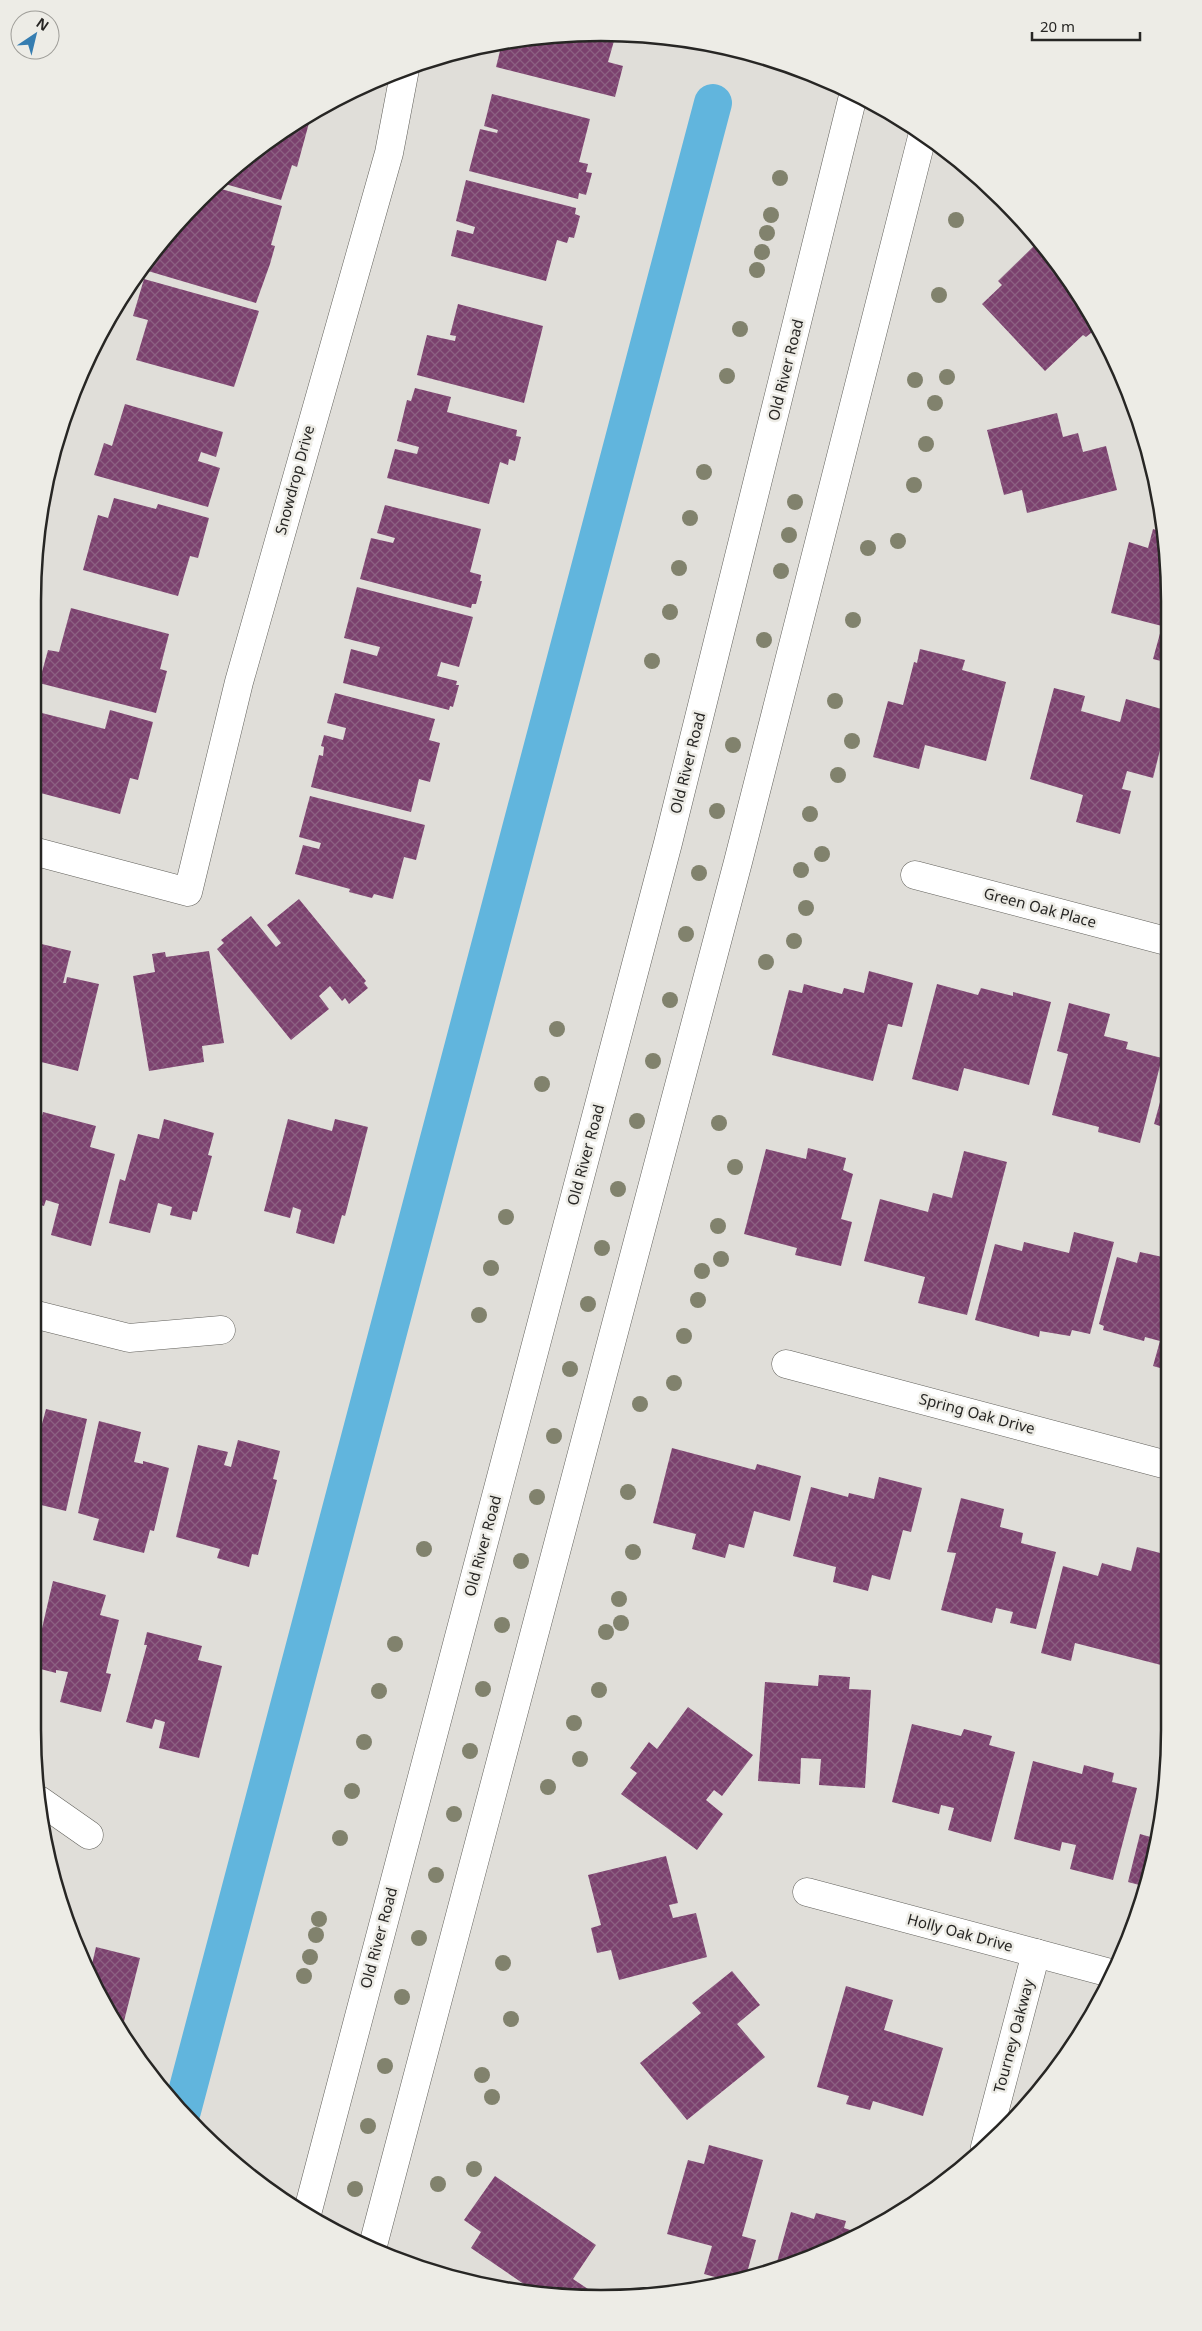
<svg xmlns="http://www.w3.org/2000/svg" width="1202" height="2331" font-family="'Noto Sans',sans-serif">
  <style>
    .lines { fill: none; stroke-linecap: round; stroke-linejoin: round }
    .canal { stroke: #61b5dd; stroke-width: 38 }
    .building { fill: url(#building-cross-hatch) }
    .street-casing { stroke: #62615c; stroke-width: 29 }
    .secondary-casing { stroke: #62615c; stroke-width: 29 }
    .street { stroke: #fff; stroke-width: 28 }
    .secondary { stroke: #fff; stroke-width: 28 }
    .tree { fill: #81826d }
    .labels { text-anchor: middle; stroke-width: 5; stroke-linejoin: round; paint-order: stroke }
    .street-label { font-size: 15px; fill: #272624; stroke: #edece6 }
    .rim { fill: none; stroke: #272624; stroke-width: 2.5 }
  </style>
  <defs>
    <pattern id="building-cross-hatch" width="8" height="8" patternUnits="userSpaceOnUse" patternTransform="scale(1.25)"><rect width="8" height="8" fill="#7b416e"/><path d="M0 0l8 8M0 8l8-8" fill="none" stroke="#8c6082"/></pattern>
  </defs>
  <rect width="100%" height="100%" fill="#e0ded9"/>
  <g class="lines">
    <polyline class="canal" points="182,2111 713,103"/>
  </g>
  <g class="building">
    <polygon points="616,34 608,62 623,66 615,97 496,67 502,43 527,37"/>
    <polygon points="492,94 590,119 579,162 588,164 586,172 592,173 586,195 579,193 578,199 469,171 480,129 497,133 498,130 484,126"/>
    <polygon points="312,112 297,167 292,165 281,200 218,182 226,173"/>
    <polygon points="466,180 576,208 575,214 580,216 574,238 569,237 567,243 557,240 546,281 451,256 457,230 473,234 475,227 456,221"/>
    <polygon points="214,187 282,206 271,245 275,246 270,264 256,303 148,271 154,251 158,246 161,247 163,241"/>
    <polygon points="1037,243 1074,285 1097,328 1086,337 1083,335 1045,371 982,304 1002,285 998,281"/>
    <polygon points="144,279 259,311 234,387 136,360 148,320 133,316"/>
    <polygon points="458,304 543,326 524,403 417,375 427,335 455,341 456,336 450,335"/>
    <polygon points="415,388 451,397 447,412 517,430 516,436 521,437 515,461 509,459 508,465 500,462 489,504 387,478 395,449 417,454 419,447 397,441 407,400 411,401"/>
    <polygon points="125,404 223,432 216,457 201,452 198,461 220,468 208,507 94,475 104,443 112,446"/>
    <polygon points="1057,413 1063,437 1078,433 1083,452 1106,446 1117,490 1027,513 1022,490 1004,495 987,430"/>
    <polygon points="114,498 156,509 158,504 209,518 198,558 190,556 178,596 83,570 98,515 108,518"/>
    <polygon points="385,505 481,529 470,572 481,575 480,581 482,581 476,604 472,604 471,608 360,579 371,538 393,543 395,538 377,533"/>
    <polygon points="1153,529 1165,533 1165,662 1153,659 1162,626 1111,613 1129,542 1148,548"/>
    <polygon points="357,587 473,617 459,667 441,662 437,676 457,681 456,685 459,685 453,707 450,706 449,710 343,683 351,649 377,656 380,647 344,638"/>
    <polygon points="71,608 169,634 160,669 167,671 156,713 39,683 48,650 59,652"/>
    <polygon points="920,649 965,660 962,670 1006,682 986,761 925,745 919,769 873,757 888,701 903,705 914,662 917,663"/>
    <polygon points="1054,688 1085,696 1081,711 1120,722 1126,699 1165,710 1165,730 1153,778 1127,771 1122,789 1131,791 1120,834 1076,822 1083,795 1030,779"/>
    <polygon points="335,693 435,719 429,740 440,743 430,782 419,779 411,812 311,787 319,755 323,756 324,747 321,746 324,735 343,740 346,728 327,723"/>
    <polygon points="110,710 153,722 138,780 130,778 120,814 33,791 34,711 105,729"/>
    <polygon points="310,796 425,825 416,860 404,857 393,899 374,894 372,898 349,892 350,889 295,874 303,845 319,849 321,843 299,837"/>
    <polygon points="299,899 366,981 364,983 368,988 349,1004 345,998 342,1001 330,986 319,996 329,1009 291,1040 217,949 224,943 221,940 251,916 276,947 281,943 267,925"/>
    <polygon points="33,942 71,951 63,983 66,983 67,977 99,984 78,1071 33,1060"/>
    <polygon points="209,951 224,1043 202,1046 204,1062 149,1071 133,976 155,972 152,954 165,952 166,957"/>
    <polygon points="869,971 913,983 902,1027 888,1024 873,1081 772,1055 789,990 802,993 804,984 842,994 844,988 864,993"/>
    <polygon points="937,984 978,995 981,988 1013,996 1013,992 1051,1002 1029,1085 964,1068 958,1091 912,1079"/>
    <polygon points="1069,1003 1110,1014 1104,1036 1128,1042 1126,1049 1162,1058 1140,1143 1098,1132 1099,1127 1052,1115 1068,1054 1057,1051"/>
    <polygon points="1166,1080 1166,1128 1154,1124"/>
    <polygon points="43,1112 96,1126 90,1147 115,1154 91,1246 51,1235 59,1204 46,1200 44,1206 33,1203 33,1151"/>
    <polygon points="164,1119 214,1133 208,1155 212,1156 197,1212 193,1211 191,1220 170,1215 172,1207 158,1203 150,1233 109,1223 120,1179 125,1181 138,1134 159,1139"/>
    <polygon points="288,1119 332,1131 335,1119 368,1127 345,1216 342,1215 334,1244 296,1233 301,1210 293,1207 290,1218 264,1211"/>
    <polygon points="808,1148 846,1158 843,1170 853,1174 841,1219 852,1222 841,1266 795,1255 797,1248 744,1234 766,1149 806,1159"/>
    <polygon points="964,1151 1007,1162 967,1315 918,1303 925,1277 864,1261 880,1199 928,1212 933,1193 952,1198"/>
    <polygon points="1074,1232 1114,1242 1090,1334 1072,1330 1070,1336 1040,1331 1039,1337 975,1320 995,1244 1022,1251 1024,1242 1069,1253"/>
    <polygon points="1140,1252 1167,1258 1167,1370 1153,1366 1160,1341 1145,1337 1144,1341 1103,1330 1104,1326 1099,1324 1117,1257 1137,1263"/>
    <polygon points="46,1409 87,1419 66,1511 41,1505 38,1516 33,1515 33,1434 39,1435"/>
    <polygon points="99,1421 141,1432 134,1462 143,1464 143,1461 169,1468 154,1531 150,1530 144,1553 93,1540 99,1519 78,1513"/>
    <polygon points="238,1440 280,1451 273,1479 277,1480 258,1555 252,1554 249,1567 217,1558 220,1549 176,1537 198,1445 228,1452 224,1465 231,1467"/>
    <polygon points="672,1448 755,1470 757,1464 801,1476 790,1521 754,1511 744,1548 729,1544 725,1558 692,1549 696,1534 653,1523"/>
    <polygon points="879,1477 922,1488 911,1532 903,1530 890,1580 872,1575 868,1591 833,1582 836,1567 793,1556 811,1487 848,1497 849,1493 874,1499"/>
    <polygon points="961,1498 1004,1509 1000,1527 1023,1533 1021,1543 1056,1552 1036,1629 1010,1623 1013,1612 996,1608 992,1623 941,1610 956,1553 947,1552"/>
    <polygon points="1137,1547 1168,1555 1168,1600 1165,1610 1168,1611 1168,1640 1161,1665 1075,1643 1071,1661 1041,1653 1063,1566 1098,1576 1102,1563 1131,1571"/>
    <polygon points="53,1581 106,1595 100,1615 119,1620 106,1673 111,1674 101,1712 60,1702 68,1672 56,1670 56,1673 33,1667"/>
    <polygon points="147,1632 202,1646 198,1660 222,1666 199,1758 159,1748 165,1722 155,1719 152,1729 126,1722 147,1645 144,1645"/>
    <polygon points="819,1675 850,1677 849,1689 871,1690 865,1788 819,1785 821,1759 801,1758 800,1784 758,1781 765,1682 818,1686"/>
    <polygon points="688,1707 753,1755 722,1796 714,1790 706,1800 723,1814 697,1850 621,1794 637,1773 630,1768 649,1742 657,1749"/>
    <polygon points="912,1724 961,1736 964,1729 992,1736 989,1745 1015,1752 991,1842 948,1830 954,1808 941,1805 939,1814 892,1802"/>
    <polygon points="1033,1761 1082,1774 1084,1765 1114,1773 1112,1782 1137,1788 1113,1880 1070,1869 1076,1845 1062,1842 1060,1851 1014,1839"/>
    <polygon points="1158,1821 1150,1877 1147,1887 1128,1882 1140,1834 1154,1838"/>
    <polygon points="666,1856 678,1903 669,1905 673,1918 696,1913 707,1957 619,1980 611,1950 597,1953 591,1928 601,1925 588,1875"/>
    <polygon points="96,1947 140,1958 121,2033 109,2014 90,1973"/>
    <polygon points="732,1971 760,2005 737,2024 765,2057 687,2120 640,2063 701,2013 692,2003"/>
    <polygon points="846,1986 893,2000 884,2030 943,2048 923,2116 873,2101 870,2110 846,2104 849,2096 817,2087"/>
    <polygon points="709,2145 763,2160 742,2236 756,2240 745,2280 733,2282 704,2274 712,2246 667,2234 688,2160 704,2164"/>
    <polygon points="495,2176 596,2245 573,2279 600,2297 564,2297 537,2293 471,2248 481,2232 464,2220"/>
    <polygon points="791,2212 814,2219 816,2213 846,2221 844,2228 863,2234 852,2240 775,2269"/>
  </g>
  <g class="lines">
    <g class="street-casing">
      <g id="street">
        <polyline points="33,851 188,892 239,682 389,153 405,69"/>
        <polyline points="915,875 1166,941"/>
        <polyline points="33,1314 129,1338 221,1330"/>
        <polyline points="786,1364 1167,1465"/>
        <polyline points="39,1800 89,1835"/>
        <polyline points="807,1892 1114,1974"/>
        <polyline points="985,2147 1036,1953"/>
      </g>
    </g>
    <g class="secondary-casing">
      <g id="secondary">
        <polyline points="307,2214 668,843 854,92"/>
        <polyline points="372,2249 738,862 922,137"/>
      </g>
    </g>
    <use href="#street" class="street"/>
    <use href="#secondary" class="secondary"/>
  </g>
  <g class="tree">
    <circle cx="780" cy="178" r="8"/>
    <circle cx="771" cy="215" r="8"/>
    <circle cx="956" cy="220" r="8"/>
    <circle cx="767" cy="233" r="8"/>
    <circle cx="762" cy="252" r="8"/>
    <circle cx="757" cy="270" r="8"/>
    <circle cx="939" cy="295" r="8"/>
    <circle cx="740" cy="329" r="8"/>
    <circle cx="727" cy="376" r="8"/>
    <circle cx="947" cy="377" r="8"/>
    <circle cx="915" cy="380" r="8"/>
    <circle cx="935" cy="403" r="8"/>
    <circle cx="926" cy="444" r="8"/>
    <circle cx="704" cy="472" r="8"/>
    <circle cx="914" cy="485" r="8"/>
    <circle cx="795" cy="502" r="8"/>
    <circle cx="690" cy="518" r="8"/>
    <circle cx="789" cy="535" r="8"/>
    <circle cx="898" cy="541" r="8"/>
    <circle cx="868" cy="548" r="8"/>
    <circle cx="679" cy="568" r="8"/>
    <circle cx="781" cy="571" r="8"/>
    <circle cx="670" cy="612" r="8"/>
    <circle cx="853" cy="620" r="8"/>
    <circle cx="764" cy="640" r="8"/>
    <circle cx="652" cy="661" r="8"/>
    <circle cx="835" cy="701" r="8"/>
    <circle cx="852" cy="741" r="8"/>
    <circle cx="733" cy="745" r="8"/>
    <circle cx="838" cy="775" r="8"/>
    <circle cx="717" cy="811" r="8"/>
    <circle cx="810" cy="814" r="8"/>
    <circle cx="822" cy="854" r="8"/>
    <circle cx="801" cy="870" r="8"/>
    <circle cx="699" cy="873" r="8"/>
    <circle cx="806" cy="908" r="8"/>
    <circle cx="686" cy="934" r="8"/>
    <circle cx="794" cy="941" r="8"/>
    <circle cx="766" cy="962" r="8"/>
    <circle cx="670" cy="1000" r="8"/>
    <circle cx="557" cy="1029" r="8"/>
    <circle cx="653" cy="1061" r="8"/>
    <circle cx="542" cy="1084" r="8"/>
    <circle cx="637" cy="1121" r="8"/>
    <circle cx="719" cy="1123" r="8"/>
    <circle cx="735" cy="1167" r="8"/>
    <circle cx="618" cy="1189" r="8"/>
    <circle cx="506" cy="1217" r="8"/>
    <circle cx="718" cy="1226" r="8"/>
    <circle cx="602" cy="1248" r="8"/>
    <circle cx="721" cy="1259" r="8"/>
    <circle cx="491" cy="1268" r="8"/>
    <circle cx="702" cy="1271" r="8"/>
    <circle cx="698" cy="1300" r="8"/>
    <circle cx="588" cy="1304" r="8"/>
    <circle cx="479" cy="1315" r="8"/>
    <circle cx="684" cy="1336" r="8"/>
    <circle cx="570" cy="1369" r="8"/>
    <circle cx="674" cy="1383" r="8"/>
    <circle cx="640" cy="1404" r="8"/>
    <circle cx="554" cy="1436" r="8"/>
    <circle cx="628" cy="1492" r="8"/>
    <circle cx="537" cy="1497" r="8"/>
    <circle cx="424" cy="1549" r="8"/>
    <circle cx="633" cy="1552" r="8"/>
    <circle cx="521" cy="1561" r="8"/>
    <circle cx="619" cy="1599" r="8"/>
    <circle cx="621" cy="1623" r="8"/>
    <circle cx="502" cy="1625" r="8"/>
    <circle cx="606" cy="1632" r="8"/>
    <circle cx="395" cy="1644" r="8"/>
    <circle cx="483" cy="1689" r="8"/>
    <circle cx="599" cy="1690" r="8"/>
    <circle cx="379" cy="1691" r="8"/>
    <circle cx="574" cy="1723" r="8"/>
    <circle cx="364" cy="1742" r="8"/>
    <circle cx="470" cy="1751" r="8"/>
    <circle cx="580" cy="1759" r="8"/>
    <circle cx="548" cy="1787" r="8"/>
    <circle cx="352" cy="1791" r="8"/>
    <circle cx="454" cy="1814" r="8"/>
    <circle cx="340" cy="1838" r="8"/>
    <circle cx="436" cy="1875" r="8"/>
    <circle cx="319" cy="1919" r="8"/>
    <circle cx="316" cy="1935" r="8"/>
    <circle cx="419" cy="1938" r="8"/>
    <circle cx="310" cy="1957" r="8"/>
    <circle cx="503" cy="1963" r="8"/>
    <circle cx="304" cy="1976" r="8"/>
    <circle cx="402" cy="1997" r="8"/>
    <circle cx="511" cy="2019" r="8"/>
    <circle cx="385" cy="2066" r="8"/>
    <circle cx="482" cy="2075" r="8"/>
    <circle cx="492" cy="2097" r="8"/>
    <circle cx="368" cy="2126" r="8"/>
    <circle cx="474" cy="2169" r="8"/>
    <circle cx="438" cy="2184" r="8"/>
    <circle cx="355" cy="2189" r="8"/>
  </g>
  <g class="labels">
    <g class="street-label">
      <text transform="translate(786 370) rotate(-76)" y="5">Old River Road</text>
      <text transform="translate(295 480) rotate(-75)" y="5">Snowdrop Drive</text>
      <text transform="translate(688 763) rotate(-76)" y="5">Old River Road</text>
      <text transform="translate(1040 908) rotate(15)" y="5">Green Oak Place</text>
      <text transform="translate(586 1155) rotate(-75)" y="5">Old River Road</text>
      <text transform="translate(977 1414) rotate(15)" y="5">Spring Oak Drive</text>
      <text transform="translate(483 1546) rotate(-75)" y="5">Old River Road</text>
      <text transform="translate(960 1933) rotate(15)" y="5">Holly Oak Drive</text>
      <text transform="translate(379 1938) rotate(-75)" y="5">Old River Road</text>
      <text transform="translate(1014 2036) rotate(-75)" y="5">Tourney Oakway</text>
    </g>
  </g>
  <path d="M0 0H1202V2331H0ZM601 41H601A560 560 0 0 1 1161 601V1730A560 560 0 0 1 601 2290H601A560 560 0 0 1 41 1730V601A560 560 0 0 1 601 41Z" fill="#edece6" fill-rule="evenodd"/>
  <path class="rim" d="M601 41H601A560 560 0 0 1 1161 601V1730A560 560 0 0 1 601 2290H601A560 560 0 0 1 41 1730V601A560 560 0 0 1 601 41Z"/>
  <g transform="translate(35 35) rotate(35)"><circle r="24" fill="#edece6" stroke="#9e9d98"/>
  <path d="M0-4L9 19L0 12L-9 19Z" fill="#357db1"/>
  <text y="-8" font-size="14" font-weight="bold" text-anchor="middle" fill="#272624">N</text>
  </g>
  <path d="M1032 32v8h108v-8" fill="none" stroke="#272624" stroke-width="2.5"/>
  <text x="1040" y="32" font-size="15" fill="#272624" stroke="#edece6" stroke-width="4" paint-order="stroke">20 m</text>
</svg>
